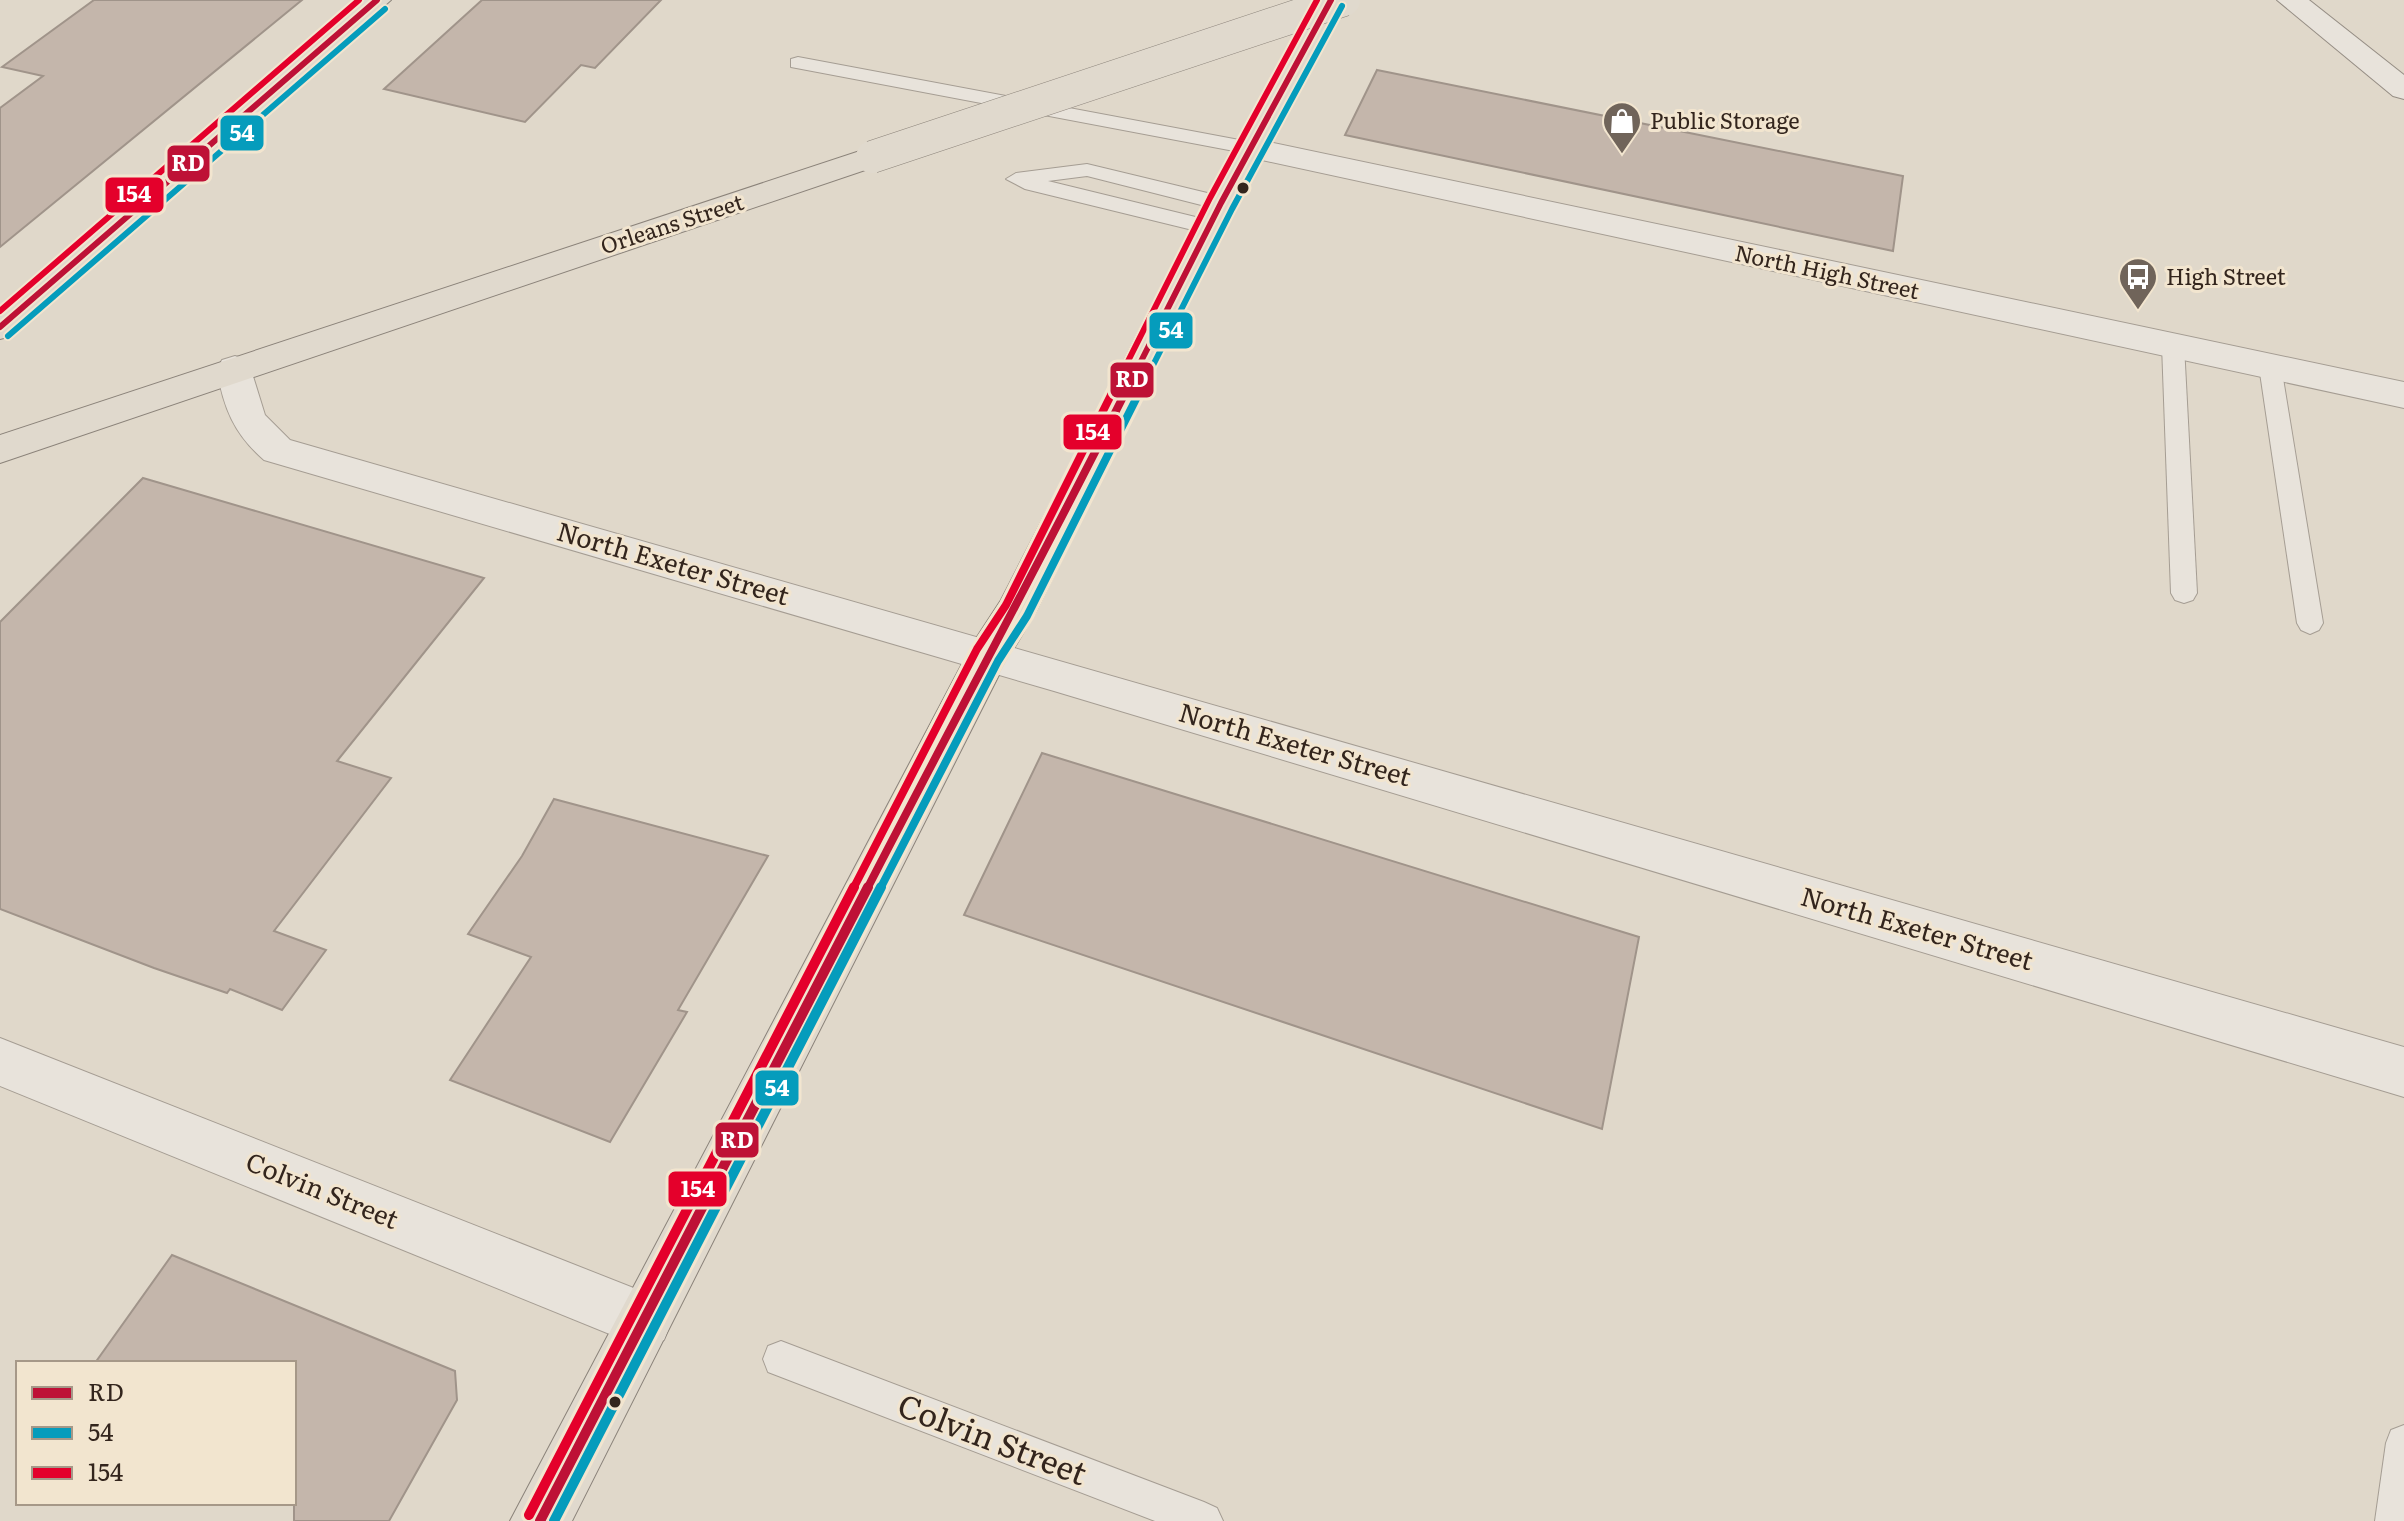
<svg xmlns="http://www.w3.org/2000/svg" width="2404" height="1521" font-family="Literata,serif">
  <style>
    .building { fill: #c4b6ab; stroke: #a0948a; stroke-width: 2 }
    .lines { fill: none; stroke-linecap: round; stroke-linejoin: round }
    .service-casing { stroke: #a59d93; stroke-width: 2 }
    .minor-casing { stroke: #a59d93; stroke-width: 2 }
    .secondary-casing { stroke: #958d84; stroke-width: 2 }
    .primary-casing { stroke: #8b837a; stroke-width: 2 }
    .service { fill: #e8e3db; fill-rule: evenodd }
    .minor { fill: #e8e3db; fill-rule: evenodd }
    .secondary { fill: #e8e3db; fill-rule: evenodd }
    .primary { fill: #e0d9cd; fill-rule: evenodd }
    .primary-bridge-casing { stroke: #8b837a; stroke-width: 33; stroke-linecap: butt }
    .primary-bridge { stroke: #e0d9cd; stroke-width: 32 }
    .bus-1-far2-casing { stroke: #f2e5cf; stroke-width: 10 }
    .bus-1-far1-casing { stroke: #f2e5cf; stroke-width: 14 }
    .bus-1-casing { stroke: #f2e5cf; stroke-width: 16 }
    .bus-2-far2-casing { stroke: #f2e5cf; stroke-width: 10 }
    .bus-2-far1-casing { stroke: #f2e5cf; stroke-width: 14 }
    .bus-2-casing { stroke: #f2e5cf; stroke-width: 16 }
    .bus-3-far2-casing { stroke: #f2e5cf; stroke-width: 10 }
    .bus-3-far1-casing { stroke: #f2e5cf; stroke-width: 14 }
    .bus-3-casing { stroke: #f2e5cf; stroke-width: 16 }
    .bus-1-far2 { stroke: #be1136; stroke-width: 6 }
    .bus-1-far1 { stroke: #be1136; stroke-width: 8 }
    .bus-1 { stroke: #be1136; stroke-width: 10 }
    .bus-2-far2 { stroke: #059cbc; stroke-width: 6 }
    .bus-2-far1 { stroke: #059cbc; stroke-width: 8 }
    .bus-2 { stroke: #059cbc; stroke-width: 10 }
    .bus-3-far2 { stroke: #e4002b; stroke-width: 6 }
    .bus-3-far1 { stroke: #e4002b; stroke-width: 8 }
    .bus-3 { stroke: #e4002b; stroke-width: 10 }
    .bus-dot { fill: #33251d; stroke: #f2e5cf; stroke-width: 3 }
    .labels { text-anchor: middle; stroke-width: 6; stroke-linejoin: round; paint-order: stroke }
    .far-poi-label { font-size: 22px; fill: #33251d; stroke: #f2e5cf; text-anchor: start }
    .far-street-label { font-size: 22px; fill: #33251d; stroke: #f2e5cf }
    .street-label { font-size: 26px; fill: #33251d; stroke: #f2e5cf }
    .near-street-label { font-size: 32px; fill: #33251d; stroke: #f2e5cf }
    .line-badge { stroke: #f2e5cf; stroke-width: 3 }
    .badge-label { font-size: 22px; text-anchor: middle; font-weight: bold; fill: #fff }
  </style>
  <rect width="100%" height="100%" fill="#e0d8ca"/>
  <g class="building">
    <polygon points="94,0 302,0 0,247 0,108 43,76 2,67"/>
    <polygon points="482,0 661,0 595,68 581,65 525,122 384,89"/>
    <polygon points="1377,70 1903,176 1893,251 1345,135"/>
    <polygon points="143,478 484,578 337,761 391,778 274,931 326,950 282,1010 230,989 227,993 154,968 0,909 0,622"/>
    <polygon points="1042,753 1639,937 1602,1129 964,915"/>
    <polygon points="554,799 768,856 678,1010 687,1012 610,1142 450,1080 531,957 468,934 522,856"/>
    <polygon points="172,1255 455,1371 457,1400 389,1521 294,1521 294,1363 95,1363"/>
  </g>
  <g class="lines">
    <g class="service-casing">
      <g id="service">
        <polygon points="798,57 1250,142 1260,148 1250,154 791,67 791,59"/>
        <polygon points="1087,164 1228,198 1231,203 1221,210 1087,176 1048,181 1216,222 1220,227 1209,234 1025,189 1006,179 1016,173"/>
        <polygon points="2173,337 2184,345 2197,593 2193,600 2184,603 2175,600 2171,593 2162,345"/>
        <polygon points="2270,358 2281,366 2323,623 2319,630 2310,634 2301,630 2297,623 2259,366"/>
        <polygon points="781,1341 1204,1502 1217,1508 1223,1521 1155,1521 781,1377 768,1372 763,1359 768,1346"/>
        <polygon points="2404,1425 2404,1521 2375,1521 2386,1443 2391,1430"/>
      </g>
    </g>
    <g class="minor-casing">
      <g id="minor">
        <polygon points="1250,138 2404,382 2404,408 1239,155 1234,148 1239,141"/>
        <path d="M235 356 248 360 265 415 290 440 2404 1047V1097L1054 691 264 460C234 434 223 407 217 369L222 360Z"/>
        <polygon points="0,1038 664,1300 672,1320 664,1340 644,1348 0,1086"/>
      </g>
    </g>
    <g class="secondary-casing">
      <polygon id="secondary" points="2277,0 2309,0 2404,75 2404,99 2393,96"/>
    </g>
    <g class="primary-casing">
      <g id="primary">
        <polygon points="360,0 391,0 12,336 0,339 0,308"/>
        <polygon points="1317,0 1345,0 1237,203 1036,611 1003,667 572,1521 510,1521 973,643 1001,600 1205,203"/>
        <polygon points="872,147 883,150 888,157 883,164 0,463 0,435"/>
      </g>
    </g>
    <use href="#service" class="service"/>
    <use href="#minor" class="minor"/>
    <use href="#secondary" class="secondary"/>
    <use href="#primary" class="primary"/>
    <g class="primary-bridge-casing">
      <polyline id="primary-bridge" points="872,157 1344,0"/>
    </g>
    <use href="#primary-bridge" class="primary-bridge"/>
    <g class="bus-1-far2-casing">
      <g id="bus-1-far2">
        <polyline points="0,327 377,0"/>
        <polyline points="1126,391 1221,203 1331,0"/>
      </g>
    </g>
    <g class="bus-1-far1-casing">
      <path id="bus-1-far1" d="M867 889C953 722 1043 557 1127 389"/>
    </g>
    <g class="bus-1-casing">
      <polyline id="bus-1" points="540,1521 868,887"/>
    </g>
    <g class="bus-2-far2-casing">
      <g id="bus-2-far2">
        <polyline points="8,336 385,9"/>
        <polyline points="1140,391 1232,209 1342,6"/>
      </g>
    </g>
    <g class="bus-2-far1-casing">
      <polyline id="bus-2-far1" points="880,889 998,661 1027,616 1141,389"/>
    </g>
    <g class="bus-2-casing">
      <polyline id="bus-2" points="554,1521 881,887"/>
    </g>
    <g class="bus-3-far2-casing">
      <g id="bus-3-far2">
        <polyline points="0,311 359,0"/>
        <polyline points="1113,391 1210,198 1317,0"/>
      </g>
    </g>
    <g class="bus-3-far1-casing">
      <polyline id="bus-3-far1" points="853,889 977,649 1006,605 1114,389"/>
    </g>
    <g class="bus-3-casing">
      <polyline id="bus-3" points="529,1515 854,887"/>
    </g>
    <use href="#bus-1-far2" class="bus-1-far2"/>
    <use href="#bus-1-far1" class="bus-1-far1"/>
    <use href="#bus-1" class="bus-1"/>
    <use href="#bus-2-far2" class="bus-2-far2"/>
    <use href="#bus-2-far1" class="bus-2-far1"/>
    <use href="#bus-2" class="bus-2"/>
    <use href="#bus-3-far2" class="bus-3-far2"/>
    <use href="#bus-3-far1" class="bus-3-far1"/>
    <use href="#bus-3" class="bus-3"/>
  </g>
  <defs>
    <g id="shop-pin" transform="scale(2)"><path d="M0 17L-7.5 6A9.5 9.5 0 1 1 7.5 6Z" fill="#70645a" stroke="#f2e5cf"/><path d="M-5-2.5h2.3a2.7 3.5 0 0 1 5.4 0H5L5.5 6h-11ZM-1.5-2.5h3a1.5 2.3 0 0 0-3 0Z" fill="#fff"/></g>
    <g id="bus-pin" transform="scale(2)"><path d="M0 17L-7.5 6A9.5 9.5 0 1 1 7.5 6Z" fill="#70645a" stroke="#f2e5cf"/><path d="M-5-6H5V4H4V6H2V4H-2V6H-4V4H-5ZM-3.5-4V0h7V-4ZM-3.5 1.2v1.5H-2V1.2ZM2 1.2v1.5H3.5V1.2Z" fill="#fff"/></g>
  </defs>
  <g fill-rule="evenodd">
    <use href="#shop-pin" x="1622" y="121"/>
    <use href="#bus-pin" x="2138" y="277"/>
  </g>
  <g class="bus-dot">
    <circle cx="1243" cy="188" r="7"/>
    <circle cx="615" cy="1402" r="7"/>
  </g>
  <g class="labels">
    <g class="far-poi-label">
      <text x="1650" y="129">Public Storage</text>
      <text x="2166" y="285">High Street</text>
    </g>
    <g class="far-street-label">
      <text transform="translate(672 224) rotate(-18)" y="8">Orleans Street</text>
      <text transform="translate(1827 272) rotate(12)" y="8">North High Street</text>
    </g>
    <g class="street-label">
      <text transform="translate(673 564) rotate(16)" y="9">North Exeter Street</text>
      <text transform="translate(1295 745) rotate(16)" y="9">North Exeter Street</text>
      <text transform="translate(1917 929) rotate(16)" y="9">North Exeter Street</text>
      <text transform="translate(322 1191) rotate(22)" y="9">Colvin Street</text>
    </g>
    <g class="near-street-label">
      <text transform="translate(992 1440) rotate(21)" y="11">Colvin Street</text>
    </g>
  </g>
  <g class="line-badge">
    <rect x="219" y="114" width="46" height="38" rx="8" fill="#059cbc"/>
    <rect x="166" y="144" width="45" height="39" rx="8" fill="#be1136"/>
    <rect x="104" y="176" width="61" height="38" rx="8" fill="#e4002b"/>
    <rect x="1148" y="311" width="46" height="39" rx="8" fill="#059cbc"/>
    <rect x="1109" y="361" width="46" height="38" rx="8" fill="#be1136"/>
    <rect x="1062" y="413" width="61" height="38" rx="8" fill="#e4002b"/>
    <rect x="754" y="1069" width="46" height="38" rx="8" fill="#059cbc"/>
    <rect x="714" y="1121" width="46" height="38" rx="8" fill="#be1136"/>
    <rect x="667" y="1170" width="61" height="38" rx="8" fill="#e4002b"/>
  </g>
  <g class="badge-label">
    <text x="242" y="141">54</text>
    <text x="188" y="171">RD</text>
    <text x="134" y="202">154</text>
    <text x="1171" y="338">54</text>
    <text x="1132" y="387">RD</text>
    <text x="1093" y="440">154</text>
    <text x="777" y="1096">54</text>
    <text x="737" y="1148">RD</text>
    <text x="698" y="1197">154</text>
  </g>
  <rect x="16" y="1361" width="280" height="144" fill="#f2e5cf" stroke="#a69888" stroke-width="2"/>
  <rect x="32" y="1387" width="40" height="12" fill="#be1136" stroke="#a69888" stroke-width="2"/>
  <text x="88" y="1401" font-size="24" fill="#33251d">RD</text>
  <rect x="32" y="1427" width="40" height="12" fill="#059cbc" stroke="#a69888" stroke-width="2"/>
  <text x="88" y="1441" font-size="24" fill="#33251d">54</text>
  <rect x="32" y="1467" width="40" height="12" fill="#e4002b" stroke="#a69888" stroke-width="2"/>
  <text x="88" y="1481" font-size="24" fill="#33251d">154</text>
</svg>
